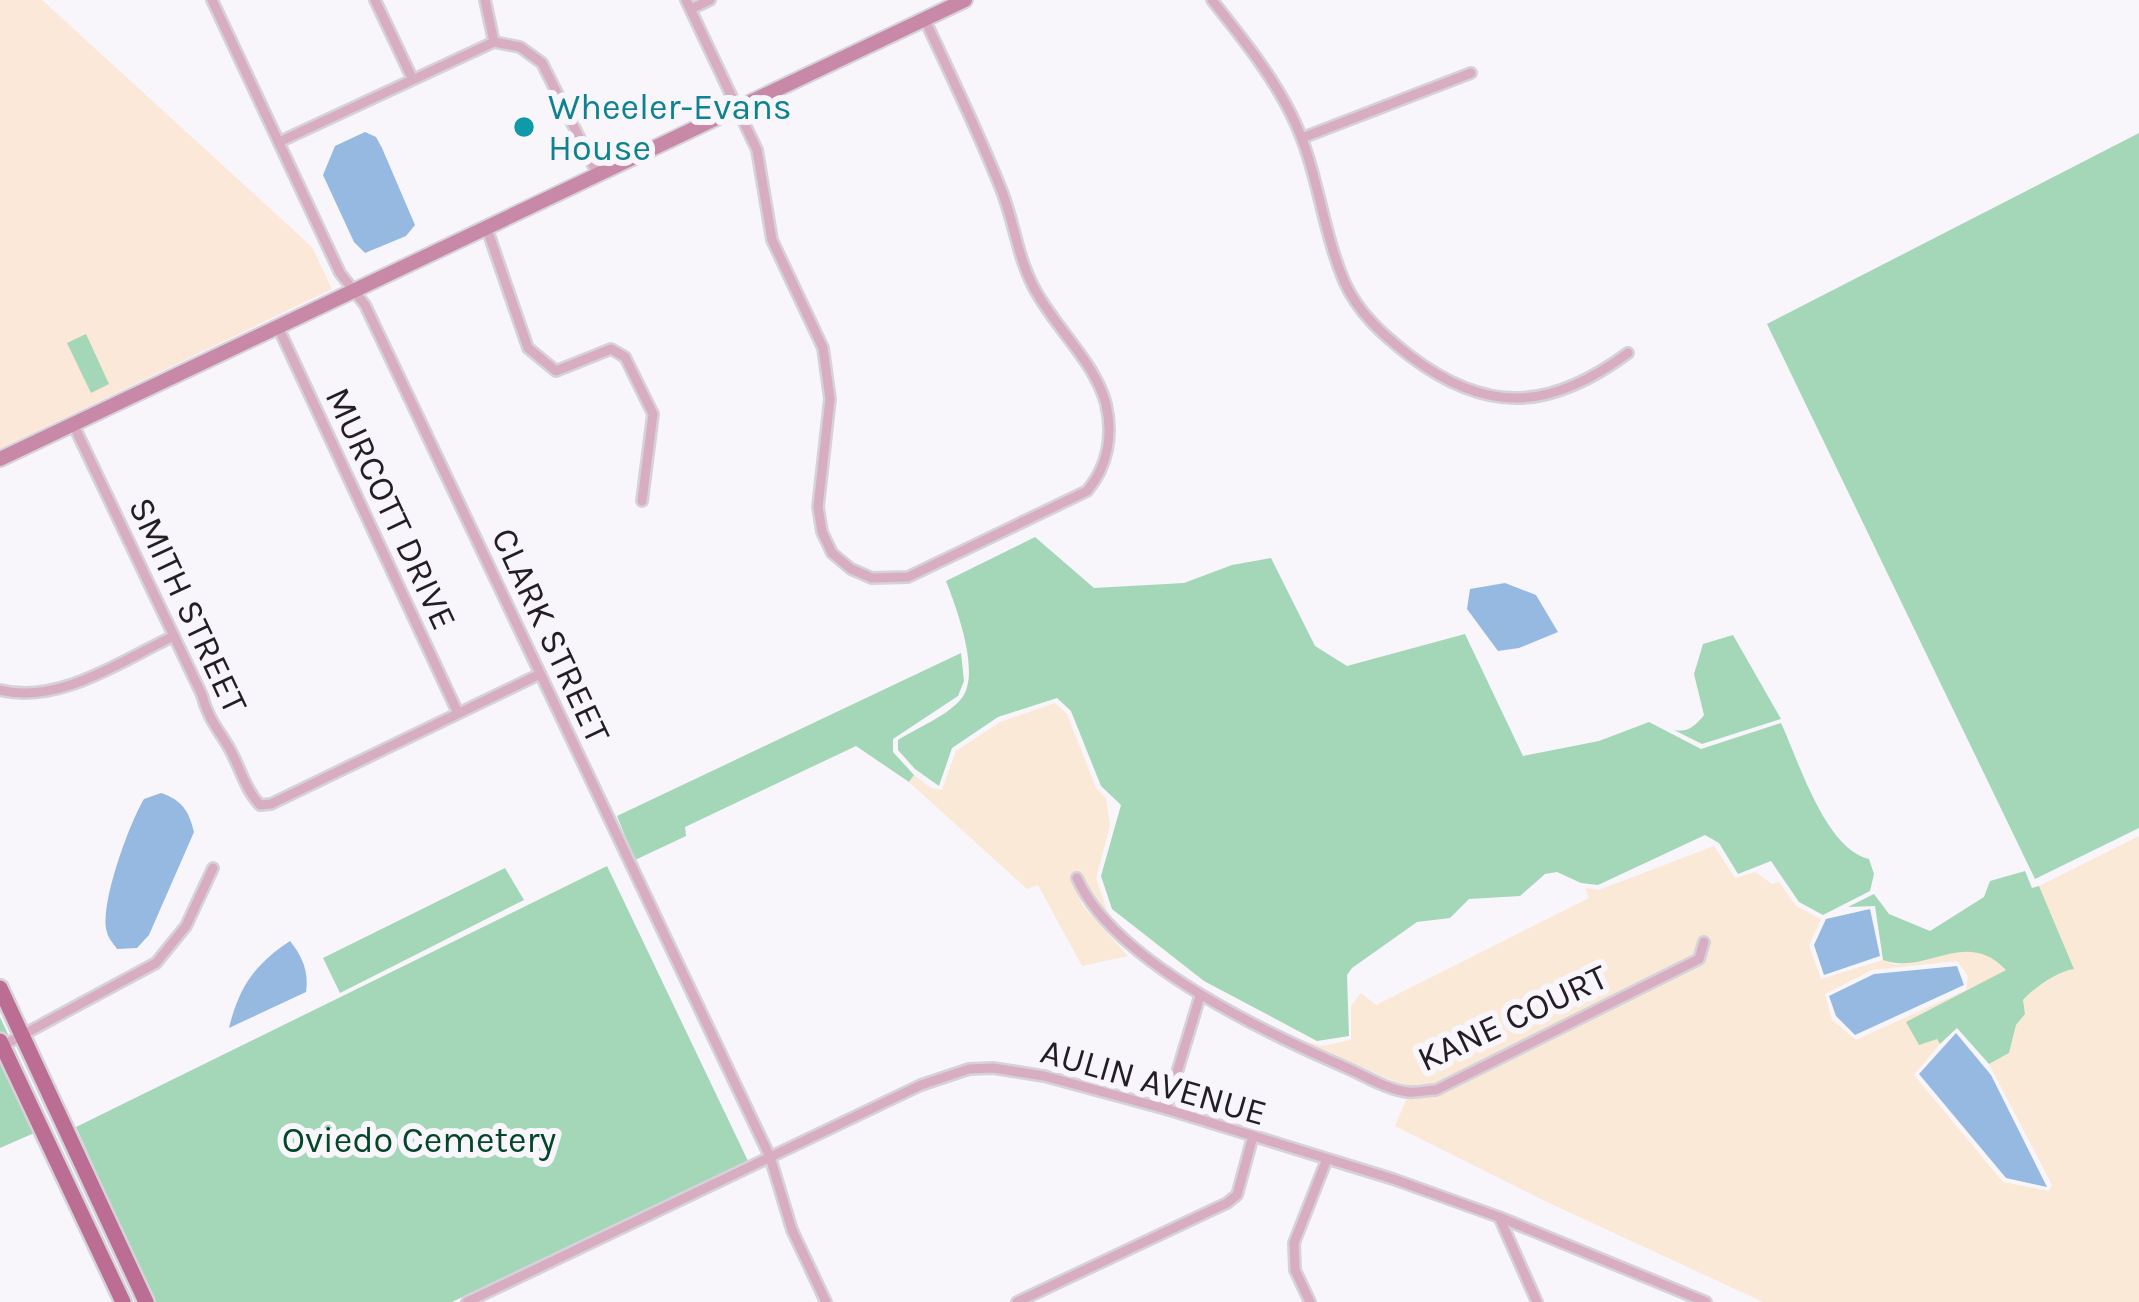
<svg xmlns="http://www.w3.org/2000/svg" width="2139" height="1302" font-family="Karla,sans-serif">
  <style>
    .industrial { fill: #fae9d7; fill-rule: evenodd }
    .education { fill: #fbe8d8 }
    .green { fill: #a4d7b8 }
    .water { fill: #96b9e1 }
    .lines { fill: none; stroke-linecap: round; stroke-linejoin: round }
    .street-casing { stroke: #d6d2d9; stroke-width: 14 }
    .secondary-casing { stroke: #d6d2d9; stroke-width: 18 }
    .primary-casing { stroke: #d6d2d9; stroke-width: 20 }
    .street { stroke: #d9adc1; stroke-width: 9 }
    .secondary { stroke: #c888a7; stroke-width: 14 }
    .primary { stroke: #bb6d94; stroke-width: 15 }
    .culture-dot { fill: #0f9aa8; stroke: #f8f5fb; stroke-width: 4.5 }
    .labels { text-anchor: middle; stroke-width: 12; stroke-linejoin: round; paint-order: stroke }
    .culture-label { font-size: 36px; fill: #0d838f; stroke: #f8f5fb; text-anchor: start }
    .street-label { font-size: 36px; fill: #231d28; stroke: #f8f5fb }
    .park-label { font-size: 36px; fill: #044629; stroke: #f8f5fb }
  </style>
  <rect width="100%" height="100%" fill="#f8f5fb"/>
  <g class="industrial">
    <polygon points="1055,703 1067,714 1096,788 1106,798 1110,826 1096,878 1107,911 1116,918 1093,899 1081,871 1070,876 1083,906 1128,956 1082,966 1038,885 1027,889 909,782 914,775 931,788 942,790 956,751 1000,722"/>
    <path d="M2139 836V1302H1763L1545 1201 1395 1126 1407 1098 1438 1094 1701 963 1711 937 1700 936 1694 955 1434 1084 1408 1087 1293 1038 1322 1046 1351 1040V1006L1361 993 1376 1005 1589 898 1585 888 1599 890 1714 846 1735 878 1755 872 1772 884 1779 882 1796 906 1821 919 1809 946 1821 979 1883 960 1896 965 1962 951H1981L1997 960 2006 970 1938 1038 1940 1044 1914 1075 2003 1182 2049 1191 2052 1185 1989 1064 2009 1053 2016 1025 2025 1014 2023 1000 2031 992 2063 970 2074 969 2039 886ZM1957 961 1968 976 1966 990 1856 1040 1832 1020 1825 994 1872 970Z"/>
  </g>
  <polygon class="education" points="0,0 42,0 312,247 332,289 0,449"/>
  <g class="green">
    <polygon points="2139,133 2139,828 2035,879 1767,324"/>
    <polygon points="86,334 109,384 91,393 67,343"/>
    <path d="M1035 537 1094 588 1184 583 1232 565 1271 558 1315 646 1347 666 1465 634 1523 756 1599 741 1649 722 1701 749 1781 723C1799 762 1826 850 1869 859L1874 874 1870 891 1823 915 1799 902 1771 861 1738 874 1719 843 1705 835 1598 885 1581 883 1557 872 1545 874 1520 896 1469 899 1450 918 1417 922 1352 968 1347 975 1349 1036 1317 1041 1204 981 1112 909 1101 876 1121 805 1101 786 1071 711 1057 698 998 717 952 748 939 786 915 769 898 750V740C917 728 947 716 961 699 982 675 956 607 946 581Z"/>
    <path d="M1733 635 1781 719 1702 744 1674 730C1688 733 1696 725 1704 715L1694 674 1703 644Z"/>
    <polygon points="961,653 964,681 958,696 893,739 893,752 914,775 909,782 856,746 685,827 686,836 635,860 617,816"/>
    <polygon points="607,866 748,1161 452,1302 155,1302 76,1127"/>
    <polygon points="505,868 524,900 340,993 323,958"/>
    <path d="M2025 871 2032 888 2039 886 2074 969C2058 971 2034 988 2023 1000L2025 1014 2016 1025 2009 1053 1989 1064 1957 1028 1940 1044 1937 1039 1919 1045 1906 1022 2006 970C1965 927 1927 976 1883 960L1875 906 1848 907 1874 894 1889 914 1930 931 1984 897 1990 881Z"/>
    <polygon points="0,1017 50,1126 0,1148"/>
  </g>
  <g class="water">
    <polygon points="365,132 376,137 382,148 415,225 406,236 365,253 354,242 323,175 335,146"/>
    <polygon points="1505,583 1536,595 1558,632 1519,648 1498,651 1467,609 1470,589"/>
    <path d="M161 793C182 800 189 811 194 832L149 935 137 948 117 949C113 943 108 938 107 932 99 905 130 822 144 799Z"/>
    <polygon points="1870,909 1880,956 1824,975 1814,945 1826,919"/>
    <path d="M290 941C302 956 309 971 306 992L229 1028C239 987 255 964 290 941Z"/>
    <polygon points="1957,966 1964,985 1855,1035 1836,1016 1829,996 1874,974"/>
    <polygon points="1956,1033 1991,1075 2047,1187 2006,1178 1919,1074"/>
  </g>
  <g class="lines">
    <g class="street-casing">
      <g id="street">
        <polyline points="212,0 340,273 365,305 770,1157 792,1230 826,1302"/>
        <polyline points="375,0 412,78"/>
        <polyline points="485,0 494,42"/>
        <path d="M686 0 757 150 772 240 823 348 830 399 818 507 822 532 832 553 851 569 872 578 908 577 1087 491C1108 466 1113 435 1106 404 1094 360 1053 326 1033 286 1017 255 1014 221 1001 189 978 131 951 76 925 20"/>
        <path d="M1212 0C1241 37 1270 72 1291 114 1318 167 1321 227 1344 281 1358 313 1383 335 1410 356 1488 415 1551 410 1628 353"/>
        <polyline points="691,9 710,0"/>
        <polyline points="1302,138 1471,73"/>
        <polyline points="279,142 494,42 520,47 542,63 597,173"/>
        <polyline points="486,226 528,348 556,371 611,349 625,357 653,414 642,501"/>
        <polyline points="278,327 458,713"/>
        <path d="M73 424 202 695C207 716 217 728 228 746 240 766 244 788 260 805L271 804 540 674"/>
        <path d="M0 690C60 705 122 660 174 636"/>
        <path d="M1077 878C1113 961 1266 1033 1347 1068 1365 1076 1388 1090 1408 1092 1416 1093 1427 1090 1436 1090L1699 959 1704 942"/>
        <polyline points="2,1046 156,963 186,926 213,868"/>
        <polyline points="1166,1109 1200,996"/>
        <polyline points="1500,1219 1537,1302"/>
        <polyline points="467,1302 921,1085 969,1069 993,1068 1044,1076 1166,1109 1393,1179 1499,1217 1706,1302"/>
        <polyline points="1017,1302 1227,1203 1237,1195 1253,1136"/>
        <polyline points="1310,1302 1295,1270 1294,1243 1327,1159"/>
      </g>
    </g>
    <g class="secondary-casing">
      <polyline id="secondary" points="0,459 965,0"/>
    </g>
    <g class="primary-casing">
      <g id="primary">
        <polyline points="0,988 146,1302"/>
        <polyline points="0,1041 123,1302"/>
      </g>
    </g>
    <use href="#street" class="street"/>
    <use href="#secondary" class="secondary"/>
    <use href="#primary" class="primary"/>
  </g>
  <circle class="culture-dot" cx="524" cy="127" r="12"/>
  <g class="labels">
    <g class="culture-label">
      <text x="548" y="119">Wheeler-Evans<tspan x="548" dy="41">House</tspan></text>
    </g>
    <g class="street-label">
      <text transform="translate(392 508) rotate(65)" y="13">MURCOTT DRIVE</text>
      <text transform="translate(189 605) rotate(65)" y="13">SMITH STREET</text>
      <text transform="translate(552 635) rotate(65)" y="13">CLARK STREET</text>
      <text transform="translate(1512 1017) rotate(-25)" y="13">KANE COURT</text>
      <text transform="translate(1154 1081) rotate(16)" y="13">AULIN AVENUE</text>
    </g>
    <g class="park-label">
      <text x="419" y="1152">Oviedo Cemetery</text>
    </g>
  </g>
</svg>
